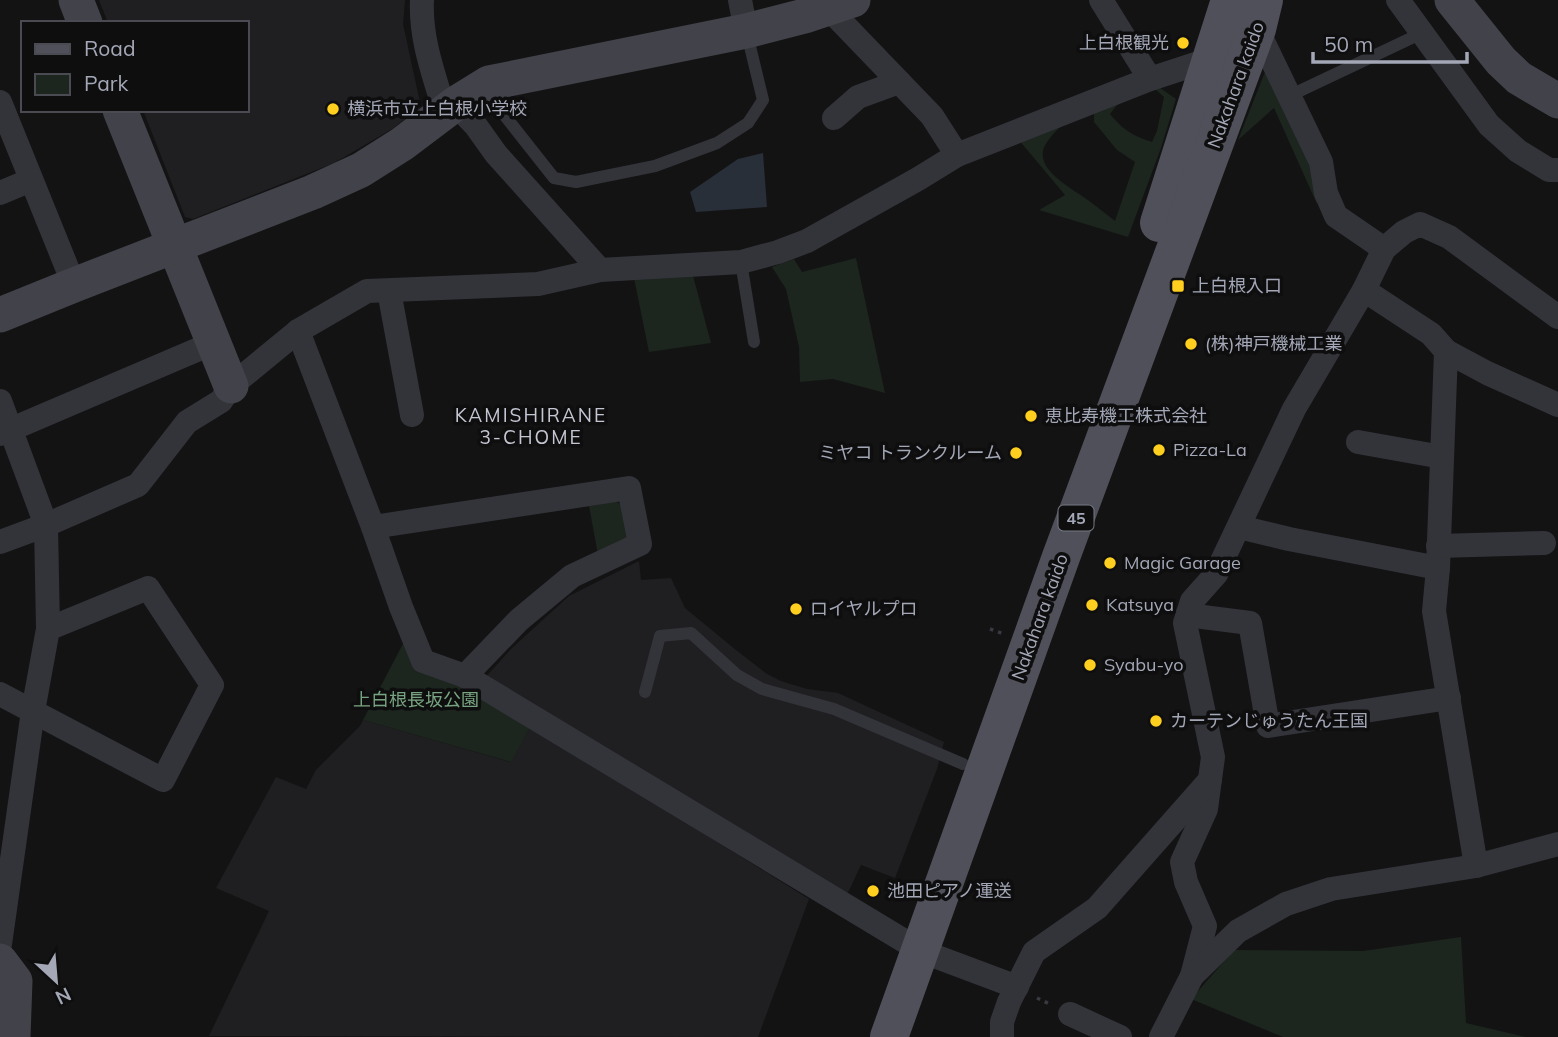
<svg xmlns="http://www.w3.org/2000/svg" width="1558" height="1037" font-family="Mulish,'Noto Sans JP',sans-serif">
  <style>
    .built { fill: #1f1f22 }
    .green { fill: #1c251e }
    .water { fill: #282f39 }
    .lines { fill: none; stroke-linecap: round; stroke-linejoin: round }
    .path { stroke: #393a41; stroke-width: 3.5; stroke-dasharray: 3.5 5; stroke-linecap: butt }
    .lane { stroke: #33343a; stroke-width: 12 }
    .street { stroke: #33343a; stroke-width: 24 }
    .secondary { stroke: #41424a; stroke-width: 35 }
    .primary { stroke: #4f5059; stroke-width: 38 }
    .poi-dot { fill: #ffcf20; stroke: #0e0e0f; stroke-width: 2.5 }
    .labels { text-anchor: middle; stroke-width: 7; stroke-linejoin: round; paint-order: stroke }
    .shield { fill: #0e0e0f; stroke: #767984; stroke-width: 2 }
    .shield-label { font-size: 16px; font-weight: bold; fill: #a3a7b6 }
    .poi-label { font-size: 18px; fill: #a3a7b6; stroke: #0e0e0f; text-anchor: start }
    .street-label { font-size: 18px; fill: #a3a7b6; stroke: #0e0e0f }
    .park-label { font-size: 18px; fill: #78a380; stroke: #0e0e0f }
    .neighbourhood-label { font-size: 19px; letter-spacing: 2px; fill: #c4c6d2; stroke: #0e0e0f }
  </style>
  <rect width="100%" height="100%" fill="#131314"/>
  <g class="built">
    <polygon points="99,0 405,0 403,24 421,107 392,129 334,163 193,219 185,217 143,110 247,110 247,23 108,23"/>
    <polygon points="639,561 641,580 671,578 685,608 736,650 767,674 781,681 807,689 838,693 944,742 937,769 895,878 861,865 845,899 482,681 512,648 569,596"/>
    <polygon points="363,720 510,762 531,726 809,899 758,1037 209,1036 269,911 216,888 276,777 306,789 316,770 360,726"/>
  </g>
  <g class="green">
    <polygon points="1267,67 1315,167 1317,204 1274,108 1238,140"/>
    <path d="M1156 85 1176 99 1161 148 1128 237 1039 210 1065 195 1018 139 1071 117C1063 124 1045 140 1043 151 1039 171 1071 188 1085 198 1095 205 1105 213 1115 221L1135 162 1117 150 1094 122V109L1124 96 1110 114C1123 130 1133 136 1152 142L1157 131 1164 97 1155 89Z"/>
    <polygon points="856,258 885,393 833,379 800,382 799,347 786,289 772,267 794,259 802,272"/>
    <polygon points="692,272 711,343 649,352 634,278"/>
    <polygon points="615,501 624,506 627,540 598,555 589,506"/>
    <polygon points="407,636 531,726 511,762 363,720"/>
    <polygon points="1461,937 1466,1023 1526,1037 1283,1037 1191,999 1234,950 1363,951"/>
  </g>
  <polygon class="water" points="763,153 767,207 696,212 690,192 738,159"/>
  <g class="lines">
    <g class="path">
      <polyline points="990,629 1004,634"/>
      <polyline points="1037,998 1052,1005"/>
    </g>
    <g class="lane">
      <polyline points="483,88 554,178 576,182 655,166 717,143 748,123 763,100 747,34"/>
      <polyline points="1289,96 1422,33"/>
      <polyline points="741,262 754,342"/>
      <polyline points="645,692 660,636 691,633 737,675 762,689 834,709 963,764"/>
    </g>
    <g class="street">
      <path d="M422 0C420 39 434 75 445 112"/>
      <polyline points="740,0 746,31"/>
      <polyline points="1101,0 1150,79"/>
      <polyline points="1398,0 1489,125 1518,151 1549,170 1558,170"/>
      <polyline points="829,9 932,116 957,155"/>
      <polyline points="1257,29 1321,162 1326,193 1336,216 1384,249"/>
      <polyline points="0,102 74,285"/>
      <polyline points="455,104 476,126 496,154 600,270"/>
      <polyline points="834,118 858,97 899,82"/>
      <polyline points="0,193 31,180"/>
      <polyline points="1364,290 1431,334 1446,351 1438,568 1434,611 1476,866"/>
      <polyline points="389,291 412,415"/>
      <polyline points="298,331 373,527 401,607 423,661 465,676 921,951 1017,987"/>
      <polyline points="1446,351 1487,373 1558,405"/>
      <polyline points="0,401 46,525 48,629 33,711 0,944"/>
      <polyline points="0,434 213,343"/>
      <polyline points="1358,442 1442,457"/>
      <polyline points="373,527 629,488 640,544 572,576 519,620 465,676"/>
      <polyline points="1239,527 1289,539 1438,568"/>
      <polyline points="0,542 46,525 138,485 187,422 221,401 231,386 298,331 367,291 538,284 600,270 741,262 778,252 807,241 918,179 957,155 1150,79 1211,59"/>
      <polyline points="1438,546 1544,543"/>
      <polyline points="1187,615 1250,623 1268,726 1449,698"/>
      <polyline points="0,694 163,780 212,685 148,588 48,629"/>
      <polyline points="1192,976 1205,926 1186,882 1182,862 1206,809 1213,757 1185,623 1192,601 1216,574 1294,409 1364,290 1384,249 1404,232 1420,224 1449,237 1558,317"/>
      <polyline points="1070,1014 1120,1037"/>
      <polyline points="1002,1037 1002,1022 1009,1002 1034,952 1097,908 1210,780"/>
      <polyline points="1161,1037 1192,976 1238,931 1286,904 1331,889 1476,866 1558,844"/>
    </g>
    <g class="secondary">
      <polyline points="76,0 85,23"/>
      <polyline points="1452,0 1501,61 1519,78 1558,101"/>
      <polyline points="120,110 231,386"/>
      <polyline points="0,315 74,285 313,192 361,170 402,144 455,104 489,83 746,31 808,15 853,0"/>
      <polyline points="0,961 15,981 13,1037"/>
    </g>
    <g class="primary">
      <polyline points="1159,223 1230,0"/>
      <polyline points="889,1037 1061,557 1257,29 1264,0"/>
    </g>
  </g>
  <g class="poi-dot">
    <circle cx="1183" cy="43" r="7"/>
    <circle cx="333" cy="109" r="7"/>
    <rect x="1171" y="279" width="14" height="14" rx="3.5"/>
    <circle cx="1191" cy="344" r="7"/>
    <circle cx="1031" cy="416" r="7"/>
    <circle cx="1159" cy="450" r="7"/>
    <circle cx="1016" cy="453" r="7"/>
    <circle cx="1110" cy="563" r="7"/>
    <circle cx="1092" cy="605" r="7"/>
    <circle cx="796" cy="609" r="7"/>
    <circle cx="1090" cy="665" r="7"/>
    <circle cx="1156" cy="721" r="7"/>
    <circle cx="873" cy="891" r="7"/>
  </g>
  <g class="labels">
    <rect class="shield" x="1058.5" y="505.5" width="35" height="25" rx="5"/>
    <g class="shield-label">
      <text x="1076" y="524">45</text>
    </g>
    <g class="poi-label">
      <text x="1169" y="49" text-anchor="end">上白根観光</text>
      <text x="347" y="115">横浜市立上白根小学校</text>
      <text x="1192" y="292">上白根入口</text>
      <text x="1205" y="350">(株)神戸機械工業</text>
      <text x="1045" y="422">恵比寿機工株式会社</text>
      <text x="1173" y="456">Pizza-La</text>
      <text x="1002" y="459" text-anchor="end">ミヤコ トランクルーム</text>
      <text x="1124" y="569">Magic Garage</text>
      <text x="1106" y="611">Katsuya</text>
      <text x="810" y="615">ロイヤルプロ</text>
      <text x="1104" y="671">Syabu-yo</text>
      <text x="1170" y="727">カーテンじゅうたん王国</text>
      <text x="887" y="897">池田ピアノ運送</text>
    </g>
    <g class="street-label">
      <text transform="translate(1236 85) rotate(-70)" y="6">Nakahara kaido</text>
      <text transform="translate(1040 617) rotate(-70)" y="6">Nakahara kaido</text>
    </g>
    <g class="park-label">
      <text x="416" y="706">上白根長坂公園</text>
    </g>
    <g class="neighbourhood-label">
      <text x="531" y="422">KAMISHIRANE<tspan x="531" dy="22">3-CHOME</tspan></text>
    </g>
  </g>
  <rect x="21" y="21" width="228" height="91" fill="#0e0e0f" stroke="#4a4b52" stroke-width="2"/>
  <rect x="35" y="44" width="35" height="10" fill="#4f5059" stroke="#4a4b52" stroke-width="2"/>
  <text x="84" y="56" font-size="21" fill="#a3a7b6">Road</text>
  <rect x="35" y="74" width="35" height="21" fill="#1c251e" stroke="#4a4b52" stroke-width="2"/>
  <text x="84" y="91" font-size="21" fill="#a3a7b6">Park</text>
  <g transform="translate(56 981) rotate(154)" stroke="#0e0e0f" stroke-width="5" paint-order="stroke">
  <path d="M0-5L12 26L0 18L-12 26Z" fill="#a3a7b6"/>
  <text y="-10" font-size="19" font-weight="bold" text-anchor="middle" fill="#a3a7b6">N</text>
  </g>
  <path d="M1313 52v10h154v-10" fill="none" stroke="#a3a7b6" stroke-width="3.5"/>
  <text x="1324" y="52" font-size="21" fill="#a3a7b6" stroke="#0e0e0f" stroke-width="5" paint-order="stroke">50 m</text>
</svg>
